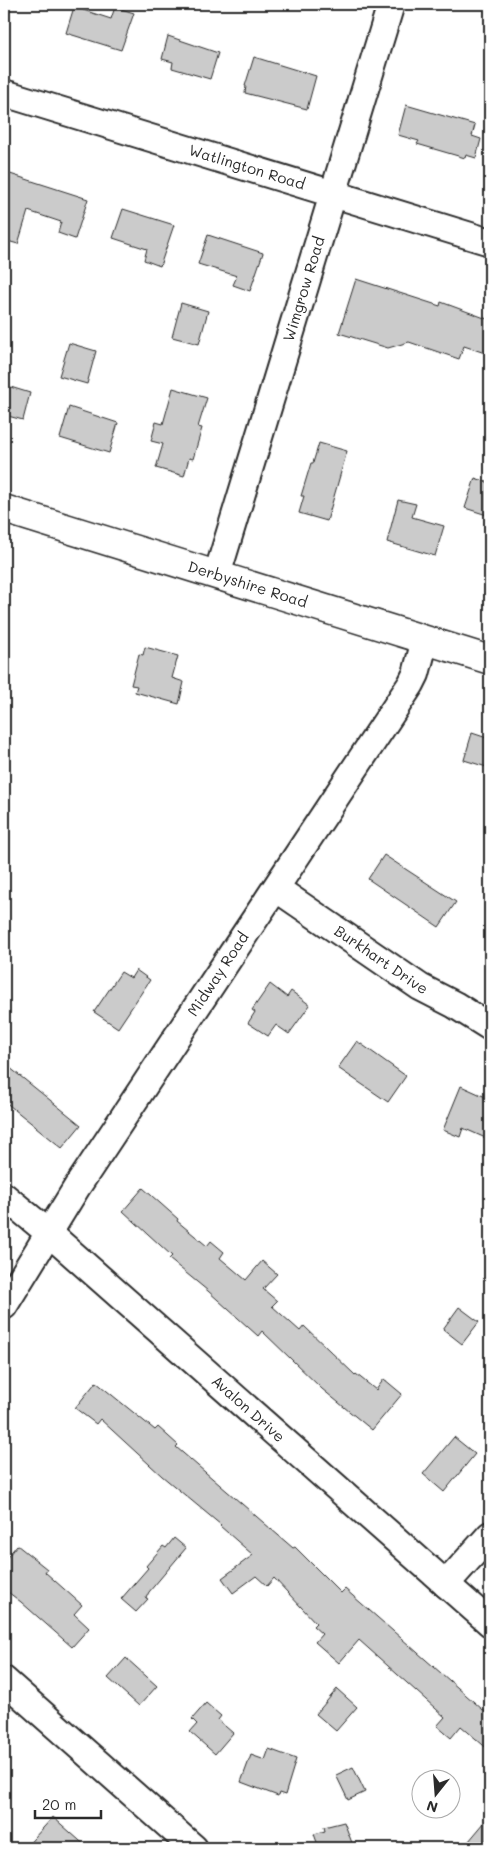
<svg xmlns="http://www.w3.org/2000/svg" width="494" height="1852" font-family="Mali,sans-serif">
  <style>
    .building { fill: #cbcbcb; stroke: #2b2b2b }
    .lines { fill: none; stroke-linecap: round; stroke-linejoin: round }
    .street-casing { stroke: #2b2b2b; stroke-width: 30 }
    .secondary-casing { stroke: #2b2b2b; stroke-width: 31 }
    .street { stroke: #fff; stroke-width: 26 }
    .secondary { stroke: #fff; stroke-width: 28 }
    .labels { text-anchor: middle; stroke-width: 4; stroke-linejoin: round; paint-order: stroke }
    .street-label { font-size: 15px; fill: #2b2b2b; stroke: #fff }
  </style>
  <rect width="100%" height="100%" fill="#fff"/>
  <filter id="ink" filterUnits="userSpaceOnUse"><feTurbulence type="fractalNoise" baseFrequency=".02" numOctaves="2"/><feDisplacementMap in="SourceGraphic" scale="10" xChannelSelector="R" yChannelSelector="G"/><feConvolveMatrix kernelMatrix="1 2 1 2 8 2 1 2 1" color-interpolation-filters="sRGB"/></filter>
  <g filter="url(#ink)">
    <g class="building">
      <polygon points="74,7 111,19 115,7 134,13 121,50 66,33"/>
      <polygon points="168,36 218,53 210,79 172,68 173,62 162,59"/>
      <polygon points="254,57 316,76 307,109 245,93 246,86 245,86"/>
      <polygon points="406,105 475,125 472,136 481,139 476,158 466,155 465,158 417,144 419,141 398,135"/>
      <polygon points="4,172 88,199 75,239 58,233 61,222 28,211 18,244 4,240"/>
      <polygon points="123,209 174,225 160,266 144,260 147,249 113,238"/>
      <polygon points="208,235 263,253 250,291 233,285 237,276 198,264"/>
      <polygon points="356,279 440,306 441,302 490,320 490,339 485,353 464,346 459,359 409,342 388,348 339,333"/>
      <polygon points="181,303 208,311 199,344 172,337"/>
      <polygon points="69,343 96,351 87,384 59,376"/>
      <polygon points="4,385 30,393 23,420 4,415"/>
      <polygon points="173,388 207,398 198,427 202,428 193,459 189,458 184,476 156,468 163,444 151,441 156,422 163,424"/>
      <polygon points="69,407 118,423 109,453 60,438"/>
      <polygon points="319,443 347,451 327,521 299,513 304,496 301,496 311,463 313,463"/>
      <polygon points="475,478 490,483 490,516 465,508"/>
      <polygon points="398,500 416,504 412,517 444,526 435,556 387,542"/>
      <polygon points="145,647 178,656 172,678 184,682 179,704 135,692 137,686 131,685 139,654 143,655"/>
      <polygon points="472,733 490,739 490,768 464,760"/>
      <polygon points="384,855 456,902 439,927 368,879"/>
      <polygon points="136,970 150,980 118,1028 94,1012 121,972 131,978"/>
      <polygon points="270,984 287,997 291,991 310,1005 289,1034 276,1025 268,1036 248,1023 255,1012 252,1010"/>
      <polygon points="357,1041 406,1076 388,1102 338,1068"/>
      <polygon points="4,1063 81,1125 62,1148 4,1101"/>
      <polygon points="461,1086 490,1099 490,1140 463,1128 460,1137 443,1130"/>
      <polygon points="143,1188 178,1219 177,1221 207,1246 211,1241 224,1252 220,1258 246,1280 262,1261 277,1274 263,1289 277,1301 272,1306 300,1331 304,1326 355,1375 356,1374 376,1390 384,1379 402,1394 372,1430 322,1389 262,1331 258,1336 208,1291 169,1259 172,1256 123,1211"/>
      <polygon points="459,1307 479,1322 462,1344 443,1329"/>
      <polygon points="96,1382 155,1430 158,1427 178,1445 176,1447 293,1548 295,1547 341,1593 345,1589 490,1716 490,1751 461,1726 451,1738 437,1726 445,1717 359,1640 339,1663 315,1642 322,1634 313,1626 316,1623 274,1578 267,1586 256,1576 233,1593 222,1578 253,1555 220,1526 221,1525 162,1476 100,1419 96,1424 75,1408"/>
      <polygon points="454,1437 475,1454 444,1492 423,1474"/>
      <polygon points="174,1538 186,1548 149,1592 146,1598 148,1599 136,1612 121,1599 148,1568 146,1566 163,1546 166,1548"/>
      <polygon points="17,1545 47,1569 45,1572 82,1605 74,1614 89,1628 72,1647 21,1602 4,1589 4,1561"/>
      <polygon points="126,1658 157,1686 139,1706 108,1678"/>
      <polygon points="337,1689 357,1707 336,1731 316,1714"/>
      <polygon points="206,1703 221,1716 218,1720 233,1733 215,1754 190,1732 197,1724 192,1719"/>
      <polygon points="269,1749 296,1759 285,1795 279,1793 278,1796 241,1782 251,1755 265,1760"/>
      <polygon points="353,1767 365,1792 348,1800 336,1775"/>
      <polygon points="490,1816 490,1848 463,1848"/>
      <polygon points="53,1817 88,1848 25,1848"/>
      <polygon points="344,1822 354,1848 319,1848 314,1834 325,1831 324,1827"/>
    </g>
    <g class="lines">
      <g class="street-casing">
        <g id="street">
          <path id="s1" d="M4 93 490 242"/>
          <path id="s2" d="M217 575 391 4"/>
          <path id="s3" d="M277 889 420 987 455 1005 490 1027"/>
          <path id="s4" d="M4 1196 50 1234 490 1623"/>
          <path id="s5" d="M4 1306 77 1187 411 684 416 674 425 640"/>
          <polyline points="446,1584 490,1535"/>
          <polyline points="4,1680 194,1848"/>
        </g>
      </g>
      <g class="secondary-casing">
        <g id="secondary">
          <path id="s6" d="M4 509 490 660"/>
        </g>
      </g>
      <use href="#street" class="street"/>
      <use href="#secondary" class="secondary"/>
    </g>
  </g>
  <g class="labels">
    <g class="street-label">
      <text dy="5" stroke="none"><textPath href="#s1" startOffset="254">Watlington Road</textPath></text>
      <text dy="5" stroke="none"><textPath href="#s2" startOffset="299">Wimgrow Road</textPath></text>
      <text dy="5" stroke="none"><textPath href="#s6" startOffset="255">Derbyshire Road</textPath></text>
      <text dy="5" stroke="none"><textPath href="#s3" startOffset="126">Burkhart Drive</textPath></text>
      <text dy="5" stroke="none"><textPath href="#s5" startOffset="395">Midway Road</textPath></text>
      <text dy="5" stroke="none"><textPath href="#s4" startOffset="324">Avalon Drive</textPath></text>
    </g>
  </g>
  <rect width="494" height="1852" fill="none" stroke="#fff" stroke-width="20"/>
  <rect x="10" y="10" width="474" height="1832" fill="none" stroke="#2b2b2b" stroke-width="2" filter="url(#ink)"/>
  <g transform="translate(436 1794) rotate(197)"><circle r="24" fill="#ffffff" stroke="#aaaaaa"/>
  <path d="M0-4L9 19L0 12L-9 19Z" fill="#2b2b2b"/>
  <text y="-8" font-size="14" font-weight="bold" text-anchor="middle" fill="#2b2b2b">N</text>
  </g>
  <path d="M35 1810v8h66v-8" fill="none" stroke="#2b2b2b" stroke-width="2.5"/>
  <text x="42" y="1810" font-size="15" fill="#2b2b2b" stroke="#ffffff" stroke-width="4" paint-order="stroke">20 m</text>
</svg>
